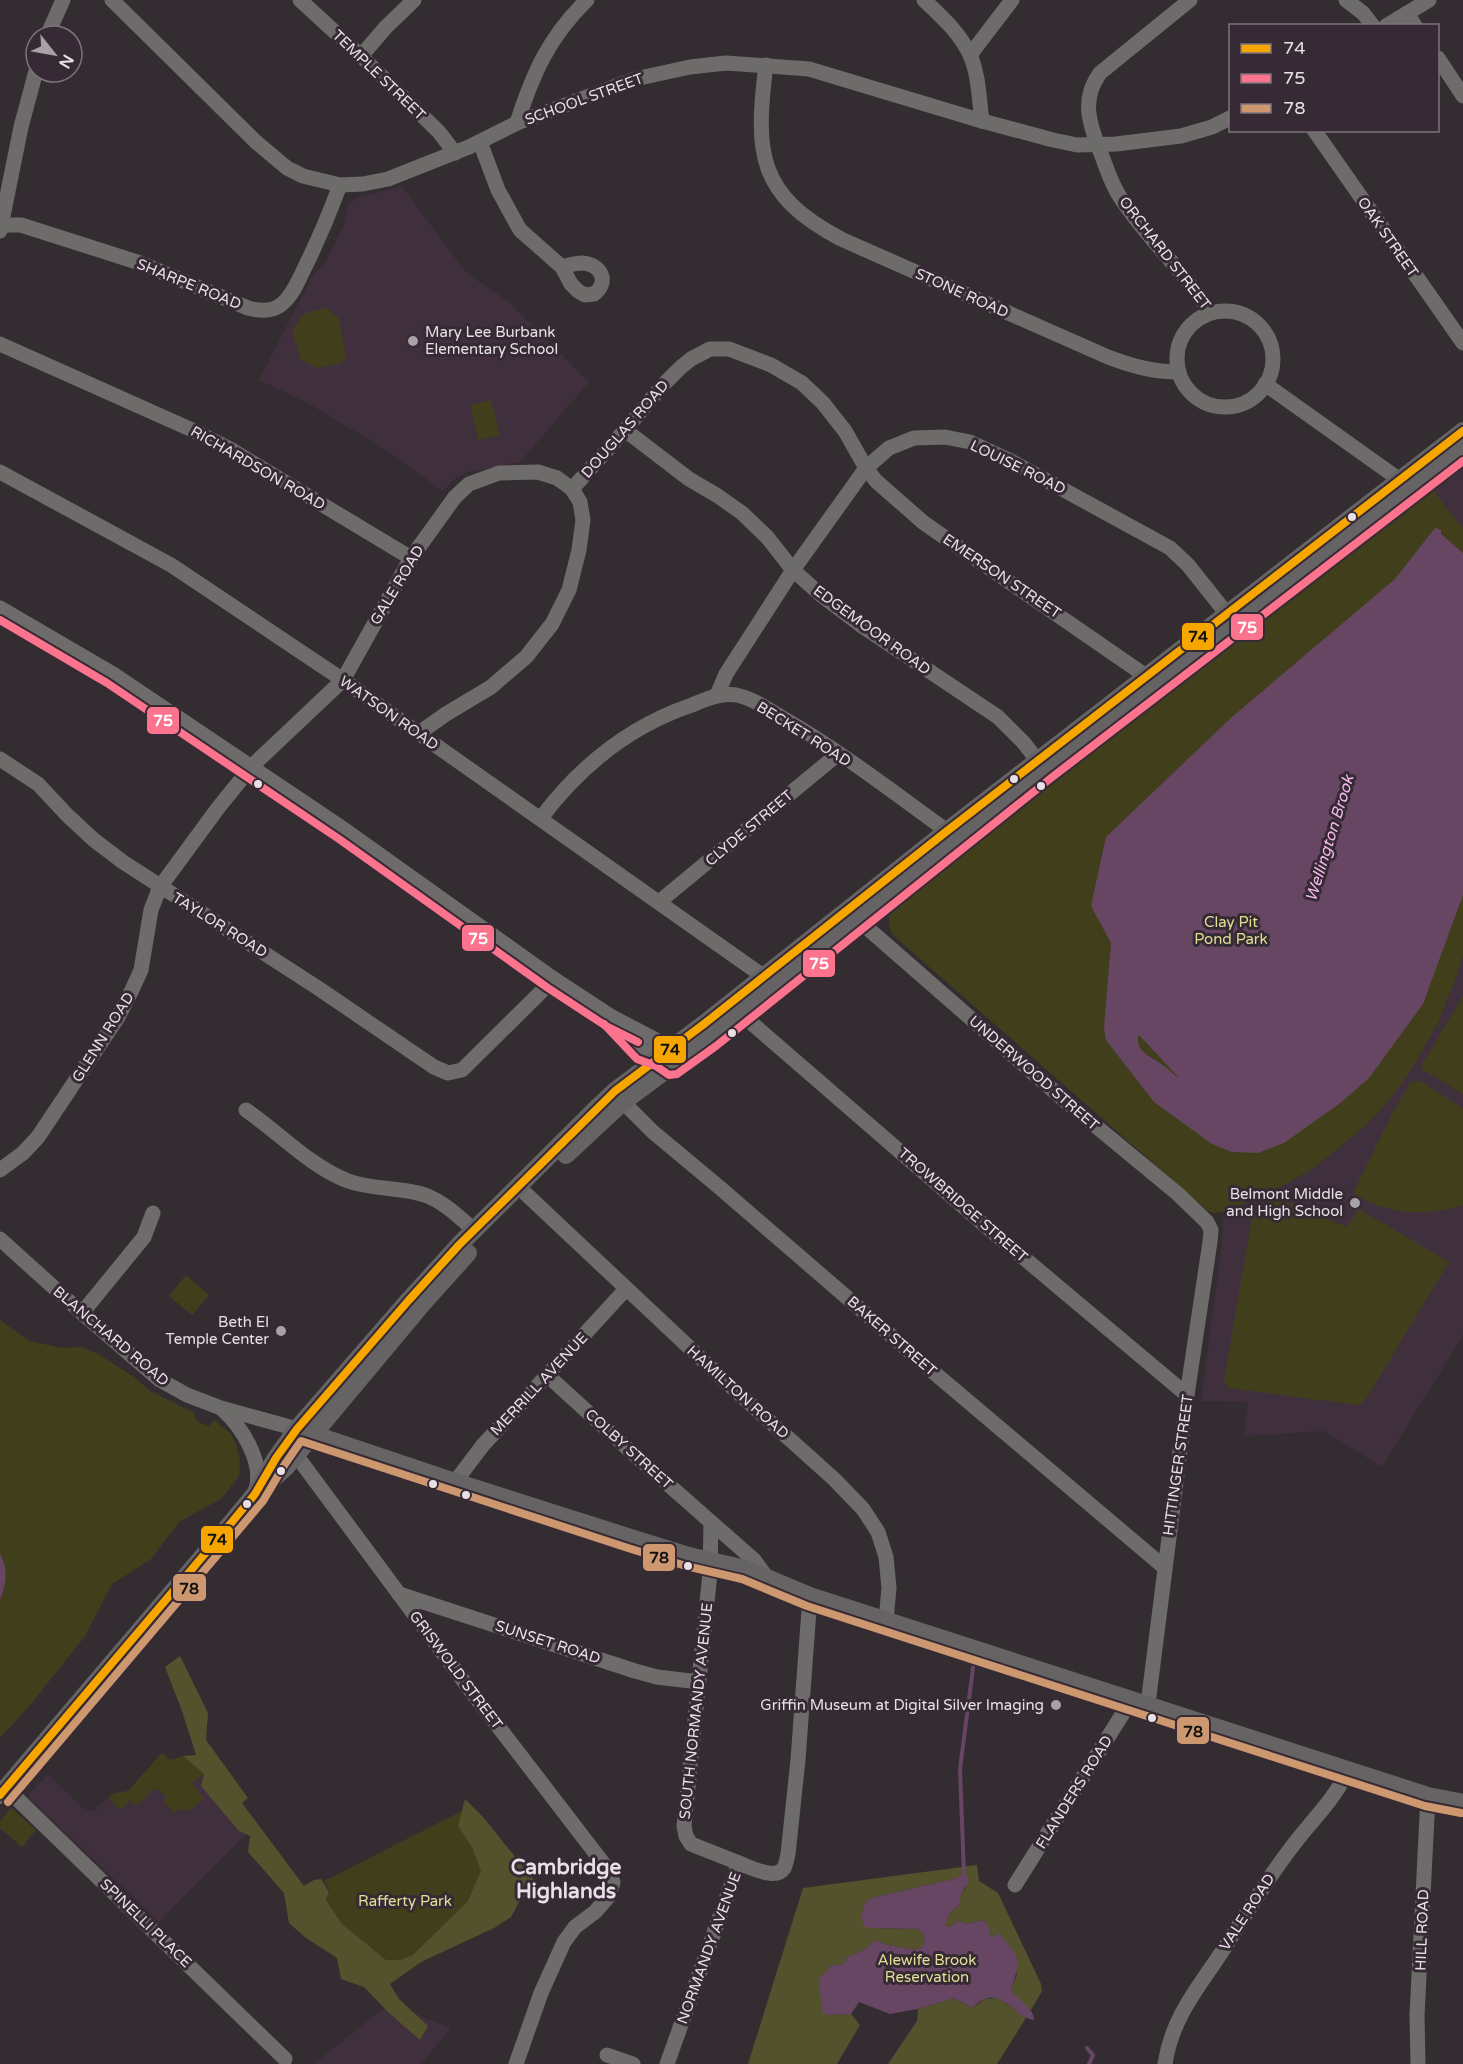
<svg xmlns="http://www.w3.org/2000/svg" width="1463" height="2064" font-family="'Varela Round',sans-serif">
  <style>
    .built { fill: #40303d }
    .green { fill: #413f1b }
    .forest { fill: #54522c }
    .water { fill: #674663; fill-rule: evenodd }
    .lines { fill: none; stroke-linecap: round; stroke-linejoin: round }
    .stream { stroke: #674663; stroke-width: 4 }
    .minor { stroke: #6d6c6b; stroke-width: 15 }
    .major { stroke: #656364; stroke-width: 18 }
    .bus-1-casing { stroke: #362a34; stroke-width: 12 }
    .bus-2-casing { stroke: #362a34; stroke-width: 12 }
    .bus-3-casing { stroke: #362a34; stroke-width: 12 }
    .bus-1 { stroke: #f7a600; stroke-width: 8 }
    .bus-2 { stroke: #fc738d; stroke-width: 8 }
    .bus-3 { stroke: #cd976f; stroke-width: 8 }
    .poi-dot { fill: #a9a1a8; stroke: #362a34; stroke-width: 2 }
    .bus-dot { fill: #e9e0e7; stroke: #362a34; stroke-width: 2 }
    .labels { text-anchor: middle; stroke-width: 6; stroke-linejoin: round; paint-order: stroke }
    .street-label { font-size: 15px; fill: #e9e0e7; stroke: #362a34 }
    .poi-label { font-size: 15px; fill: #e9e0e7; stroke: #362a34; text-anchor: end }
    .park-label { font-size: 15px; fill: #e0df95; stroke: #362a34 }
    .water-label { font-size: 16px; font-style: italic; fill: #f5b9ed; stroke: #362a34 }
    .district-label { font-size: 21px; font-weight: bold; fill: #e9e0e7; stroke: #362a34 }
    .line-badge { stroke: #362a34; stroke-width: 2 }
    .badge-label { font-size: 16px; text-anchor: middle; font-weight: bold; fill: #fff }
    .pale-badge-label { font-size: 16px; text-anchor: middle; font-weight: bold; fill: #111 }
  </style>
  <rect width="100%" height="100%" fill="#332d32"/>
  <g class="built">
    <polygon points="402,186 465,272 509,302 589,382 520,462 467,472 454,479 443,491 383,448 306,402 259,380 314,273 323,267 345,223 348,205 356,198"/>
    <polygon points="1463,465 1463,528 1447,509 1432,487"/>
    <polygon points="1463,956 1463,1335 1382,1467 1324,1431 1244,1436 1248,1402 1201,1401 1223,1235 1223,1212 1270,1193 1314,1168 1364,1127 1385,1105 1421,1053 1438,1023"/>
    <polygon points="162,1753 170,1760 183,1756 214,1783 246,1834 159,1922 29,1798 30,1793 48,1775 84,1809 95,1811 98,1806 115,1793 128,1791"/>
    <polygon points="389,2004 451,2028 421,2064 314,2064"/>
  </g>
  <g class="green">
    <polygon points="326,308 338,317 346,356 342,363 318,368 301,360 292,332 303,314"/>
    <polygon points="491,400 500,435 478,440 470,405"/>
    <path d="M1432 487 1447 509 1463 528V956L1455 980 1438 1023 1421 1053 1406 1078 1385 1105 1364 1127 1314 1168 1270 1193 1223 1212 1213 1213 1207 1210 895 937C887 928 888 921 891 909Z"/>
    <polygon points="1463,996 1463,1094 1420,1068"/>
    <path d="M1420 1081 1463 1108V1205C1425 1217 1387 1215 1353 1193L1392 1114 1410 1083Z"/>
    <polygon points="1275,1197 1347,1227 1359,1209 1449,1262 1364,1402 1357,1405 1228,1388 1224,1381 1253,1211"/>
    <polygon points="186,1275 209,1295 192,1315 169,1296"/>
    <polygon points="0,1320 29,1341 62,1348 81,1347 98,1354 134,1377 150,1391 194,1413 197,1422 209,1426 214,1420 231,1434 236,1444 240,1461 239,1476 222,1498 179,1522 151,1559 112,1584 85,1636 31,1704 0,1738"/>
    <polygon points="162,1753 170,1760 183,1756 204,1774 192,1783 204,1798 190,1811 187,1809 173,1812 163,1802 166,1796 155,1788 137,1806 129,1801 121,1810 108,1797 115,1793 128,1791"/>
    <polygon points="470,1807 493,1902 434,1947 382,1971 355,1935 342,1924 326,1900 330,1891 324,1881"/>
    <polygon points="11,1808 36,1830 22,1847 0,1828 0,1821"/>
  </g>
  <g class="forest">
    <polygon points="180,1656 208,1713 206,1740 248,1798 242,1803 304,1886 314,1880 321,1879 329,1892 326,1900 342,1924 386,1960 401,1960 413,1955 468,1901 481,1871 472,1847 458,1826 465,1799 483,1817 537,1884 519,1902 511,1917 494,1928 421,1962 390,1984 399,1999 428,2026 420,2040 389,2013 364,1987 341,1979 337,1958 306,1938 289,1923 284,1893 248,1852 250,1836 239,1831 201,1786 204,1774 183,1756 196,1755 182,1711 165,1667"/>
    <polygon points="977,1865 979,1881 998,1893 1041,1984 1042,1991 1031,2010 1017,1999 1011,1990 1017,1974 997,1934 993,1937 988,1934 983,1920 968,1924 959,1921 949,1927 945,1925 950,1913 959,1905 960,1894 966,1888 964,1875 954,1879 875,1897 866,1901 861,1916 870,1928 918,1929 925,1936 923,1946 915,1950 888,1945 876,1940 862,1951 847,1957 844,1964 830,1966 828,2015 851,2014 860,2025 837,2064 748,2064 803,1888"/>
    <polygon points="954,1998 972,2008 985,1999 999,1998 1026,2018 997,2064 888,2064 917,2021 918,2009"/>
  </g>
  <g class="water">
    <path d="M1435 528 1441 530V534L1463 553V895L1423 1004 1369 1078 1339 1104 1284 1143 1258 1153 1232 1152 1212 1144 1154 1102 1106 1040 1104 1028 1111 943 1091 906 1106 837 1232 717 1395 579ZM1138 1036H1140L1179 1078C1174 1075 1170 1070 1164 1066 1153 1057 1136 1054 1138 1036Z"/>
    <path d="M0 1554C9 1570 6 1584 0 1600Z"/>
    <path d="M964 1875 968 1877 969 1881 961 1894 959 1905 950 1913 945 1925 949 1927 959 1921 968 1924 983 1920 990 1930 989 1934 993 1937 998 1933C1021 1958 1021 1959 1011 1990 1018 2001 1034 2007 1034 2020 1016 2018 1005 1992 985 1999 981 2000 976 2005 972 2008L954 1998 918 2009 890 2014 859 2002 851 2014 828 2015 823 2013 819 1986 820 1977 826 1973 830 1966 844 1964 847 1957 862 1951 876 1940 888 1945 915 1950 923 1946 925 1936 918 1929 870 1928 864 1926 861 1916 866 1901 875 1897 954 1879Z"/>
  </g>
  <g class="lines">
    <g class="stream">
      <polyline points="961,1879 964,1875 960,1769 974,1660"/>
      <polyline points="1087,2048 1093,2055 1089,2064"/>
    </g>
    <g class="minor">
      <polyline points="112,0 256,142 287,168 303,176 340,185 363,184 388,179 469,147 517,123 635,79 690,67 726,63 809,69 982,121 1053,140 1077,145 1116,144 1181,136 1212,127 1230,118"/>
      <polyline points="300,0 361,56 439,132 455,153"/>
      <path d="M924 0C941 16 960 33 970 55 979 75 979 100 982 121"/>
      <path d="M1190 0 1100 73C1081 99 1089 123 1100 151 1106 166 1111 184 1120 197 1147 239 1185 271 1210 313"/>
      <polyline points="1346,0 1363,13 1373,26"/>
      <polyline points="1407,13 1415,26"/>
      <polyline points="1386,26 1429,0"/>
      <polyline points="47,36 63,0"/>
      <polyline points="970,55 1012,0"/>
      <polyline points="361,56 386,27 414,0"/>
      <polyline points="1438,58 1463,96"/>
      <path d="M766 65C755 152 757 195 841 239L1108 357C1132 366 1153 372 1179 372"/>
      <path d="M517 123C533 73 549 37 587 0"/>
      <polyline points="1314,130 1463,343"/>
      <path d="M480 142 498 190 520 230 562 267 571 284 578 291 585 295 594 294C610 282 601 264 582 263 575 263 569 265 562 267"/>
      <path d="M0 225H21L140 263 248 308C259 311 274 312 283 303 292 295 298 282 303 271 317 243 329 215 340 185"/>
      <polyline points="0,231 21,127 36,71"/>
      <circle cx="1225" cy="359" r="48"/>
      <polyline points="0,344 190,429 230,449 411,558"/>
      <polyline points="1265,384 1400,480"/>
      <polyline points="625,430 689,479 718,496 742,513 767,537 793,570 821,595 862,626 998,717 1024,743 1037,760"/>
      <polyline points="0,472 171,565 343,680 763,976"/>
      <polyline points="0,608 113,674 345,830 554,979 612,1017 656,1040 661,1056"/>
      <polyline points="717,695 726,674 793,570 866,468 889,448 914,438 945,437 970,442 1011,461 1170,548 1188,565 1227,614"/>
      <polyline points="419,733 446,714 491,687 526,657 552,624 569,590 579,550 583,520 580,502 572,489 625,430 662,386 680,368 691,359 710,349 729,349 771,365 802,383 823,403 845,431 866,468 876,481 924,523 1146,676"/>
      <polyline points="0,759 38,784 67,815 94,840 123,862 318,988 434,1067 448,1073 462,1070 554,979"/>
      <path d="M541 818C580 766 630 726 692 705 706 699 720 693 736 695 752 698 768 709 781 717 839 750 893 792 947 831"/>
      <polyline points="659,902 838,754"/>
      <polyline points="857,919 1063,1099 1178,1194 1207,1222 1211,1230 1210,1242 1187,1395 1148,1704"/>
      <polyline points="740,1013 987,1227 1187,1395"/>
      <polyline points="620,1026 643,1051 661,1056"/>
      <polyline points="623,1102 653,1132 719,1187 938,1376 1164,1567"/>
      <path d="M246 1110C281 1134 308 1165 348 1181 373 1190 400 1187 425 1195 444 1202 459 1217 474 1230"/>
      <polyline points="0,1170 23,1153 38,1137 118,1017 131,992 141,970 151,910 160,887 218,808 252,766 343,680 411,558 455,497 469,484 499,473 538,472 557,478 572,489"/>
      <polyline points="526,1194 726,1382 834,1479 863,1509 878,1532 886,1557 889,1588 886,1620"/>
      <polyline points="0,1239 82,1313 160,1380 187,1395 221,1408 297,1429"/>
      <polyline points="82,1313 144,1237 153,1213"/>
      <polyline points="547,1375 636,1456 754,1560 768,1579"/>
      <path d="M223 1410C242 1427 264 1463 256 1489"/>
      <polyline points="296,1455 474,1695 603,1863 613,1882 609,1896 595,1912 575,1927 564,1942 541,1993 516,2064"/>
      <polyline points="455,1482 483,1445 626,1289"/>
      <polyline points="711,1523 710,1573 684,1826 686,1836 691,1844 739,1863"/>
      <polyline points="399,1594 635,1671 657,1677 699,1682"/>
      <polyline points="6,1788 285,2059"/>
      <polyline points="1015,1885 1132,1699"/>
      <polyline points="607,2055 633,2064"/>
      <path d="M667 2064 739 1863C750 1867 776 1881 784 1868 786 1864 787 1858 788 1854L798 1760 810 1596"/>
      <path d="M1165 2064C1172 2016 1200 1986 1225 1947 1247 1912 1269 1876 1294 1844 1313 1819 1335 1799 1348 1770"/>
      <polyline points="1418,2064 1417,2015 1428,1796"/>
    </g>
    <g class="major">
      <polyline points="566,1155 623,1102 709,1038 1045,770 1463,448"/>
      <polyline points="303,1431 455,1482 631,1538 689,1556 745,1569 810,1596 1428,1796 1463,1803"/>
      <polyline points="268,1483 286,1467 423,1303 468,1253"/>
      <polyline points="0,1795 232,1522 255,1494 276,1458 297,1429 409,1300 459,1245 600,1105 615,1091 704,1024 947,831 1463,431"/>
    </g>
    <g class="bus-1-casing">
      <polyline id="bus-1" points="0,1795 232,1522 255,1494 276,1458 297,1429 409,1300 459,1245 615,1091 704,1024 947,831 1463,431"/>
    </g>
    <g class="bus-2-casing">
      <g id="bus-2">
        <polyline points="0,620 107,683 339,839 548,988 606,1026 638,1042"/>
        <polyline points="604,1024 637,1059 656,1066 669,1075 677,1074 716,1046 1051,778 1463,461"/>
      </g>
    </g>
    <g class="bus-3-casing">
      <polyline id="bus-3" points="8,1802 263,1501 285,1464 301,1441 628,1548 686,1566 742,1579 807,1606 1425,1806 1461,1813"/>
    </g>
    <use href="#bus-1" class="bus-1"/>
    <use href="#bus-2" class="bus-2"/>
    <use href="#bus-3" class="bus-3"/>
  </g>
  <g class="poi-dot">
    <circle cx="413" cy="341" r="6"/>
    <circle cx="1355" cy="1203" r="6"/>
    <circle cx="281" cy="1331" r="6"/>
    <circle cx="1056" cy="1705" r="6"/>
  </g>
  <g class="bus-dot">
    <circle cx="1352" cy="517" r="5"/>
    <circle cx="1014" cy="779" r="5"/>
    <circle cx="258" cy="784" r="5"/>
    <circle cx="1041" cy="786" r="5"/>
    <circle cx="732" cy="1033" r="5"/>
    <circle cx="281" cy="1471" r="5"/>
    <circle cx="433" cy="1484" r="5"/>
    <circle cx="466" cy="1495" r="5"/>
    <circle cx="247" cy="1504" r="5"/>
    <circle cx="688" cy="1566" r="5"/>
    <circle cx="1152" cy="1718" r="5"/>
  </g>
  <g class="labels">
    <g class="street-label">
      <text transform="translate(379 75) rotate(44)" y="5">TEMPLE STREET</text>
      <text transform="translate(584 99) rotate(-20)" y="5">SCHOOL STREET</text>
      <text transform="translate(1388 237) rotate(55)" y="5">OAK STREET</text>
      <text transform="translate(1165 253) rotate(52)" y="5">ORCHARD STREET</text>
      <text transform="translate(189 284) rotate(22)" y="5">SHARPE ROAD</text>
      <text transform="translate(962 293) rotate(24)" y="5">STONE ROAD</text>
      <text transform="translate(625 429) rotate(-49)" y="5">DOUGLAS ROAD</text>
      <text transform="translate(1018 467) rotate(26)" y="5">LOUISE ROAD</text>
      <text transform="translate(258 468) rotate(30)" y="5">RICHARDSON ROAD</text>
      <text transform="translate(1002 576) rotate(34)" y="5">EMERSON STREET</text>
      <text transform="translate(397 585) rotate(-59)" y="5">GALE ROAD</text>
      <text transform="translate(872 630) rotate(36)" y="5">EDGEMOOR ROAD</text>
      <text transform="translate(389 713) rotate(35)" y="5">WATSON ROAD</text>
      <text transform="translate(804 734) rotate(32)" y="5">BECKET ROAD</text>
      <text transform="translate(749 828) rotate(-40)" y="5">CLYDE STREET</text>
      <text transform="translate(220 925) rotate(32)" y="5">TAYLOR ROAD</text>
      <text transform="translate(103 1037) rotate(-58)" y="5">GLENN ROAD</text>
      <text transform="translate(1034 1073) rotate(41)" y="5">UNDERWOOD STREET</text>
      <text transform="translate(963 1205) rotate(41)" y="5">TROWBRIDGE STREET</text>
      <text transform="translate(111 1336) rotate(40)" y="5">BLANCHARD ROAD</text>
      <text transform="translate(892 1336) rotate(41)" y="5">BAKER STREET</text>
      <text transform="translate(539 1384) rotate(-47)" y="5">MERRILL AVENUE</text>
      <text transform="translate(738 1392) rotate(42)" y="5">HAMILTON ROAD</text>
      <text transform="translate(629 1449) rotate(42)" y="5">COLBY STREET</text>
      <text transform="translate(1178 1465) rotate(-82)" y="5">HITTINGER STREET</text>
      <text transform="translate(548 1642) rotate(18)" y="5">SUNSET ROAD</text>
      <text transform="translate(456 1670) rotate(53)" y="5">GRISWOLD STREET</text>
      <text transform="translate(696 1711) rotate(-84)" y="5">SOUTH NORMANDY AVENUE</text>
      <text transform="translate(1074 1792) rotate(-58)" y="5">FLANDERS ROAD</text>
      <text transform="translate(1247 1912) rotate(-57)" y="5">VALE ROAD</text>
      <text transform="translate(146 1923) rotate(44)" y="5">SPINELLI PLACE</text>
      <text transform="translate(1422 1930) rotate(-88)" y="5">HILL ROAD</text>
      <text transform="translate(709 1948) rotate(-70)" y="5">NORMANDY AVENUE</text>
    </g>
    <g class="poi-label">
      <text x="425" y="337" text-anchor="start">Mary Lee Burbank<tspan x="425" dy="17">Elementary School</tspan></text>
      <text x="1343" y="1199">Belmont Middle<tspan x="1343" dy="17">and High School</tspan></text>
      <text x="269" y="1327">Beth El<tspan x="269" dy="17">Temple Center</tspan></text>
      <text x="1044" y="1710">Griffin Museum at Digital Silver Imaging</text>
    </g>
    <g class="park-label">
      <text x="1231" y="927">Clay Pit<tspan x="1231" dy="17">Pond Park</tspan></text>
      <text x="405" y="1906">Rafferty Park</text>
      <text x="927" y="1965">Alewife Brook<tspan x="927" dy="17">Reservation</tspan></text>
    </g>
    <g class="water-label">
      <text transform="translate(1329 838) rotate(-73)" y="6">Wellington Brook</text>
    </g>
    <g class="district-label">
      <text x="566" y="1874">Cambridge<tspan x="566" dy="24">Highlands</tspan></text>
    </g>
  </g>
  <g class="line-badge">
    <rect x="1230" y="613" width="34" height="28" rx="6" fill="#fc738d"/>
    <rect x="1181" y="622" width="34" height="29" rx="6" fill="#f7a600"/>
    <rect x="146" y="706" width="34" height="29" rx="6" fill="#fc738d"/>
    <rect x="461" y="924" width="34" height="28" rx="6" fill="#fc738d"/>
    <rect x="802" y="949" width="34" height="29" rx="6" fill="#fc738d"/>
    <rect x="653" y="1035" width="34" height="29" rx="6" fill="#f7a600"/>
    <rect x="200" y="1525" width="34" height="29" rx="6" fill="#f7a600"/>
    <rect x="642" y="1543" width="34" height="29" rx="6" fill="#cd976f"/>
    <rect x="172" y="1573" width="35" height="29" rx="6" fill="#cd976f"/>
    <rect x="1176" y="1716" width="34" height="29" rx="6" fill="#cd976f"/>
  </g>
  <g class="badge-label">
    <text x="1247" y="633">75</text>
    <text x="163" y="726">75</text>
    <text x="478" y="944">75</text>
    <text x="819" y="969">75</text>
  </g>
  <g class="pale-badge-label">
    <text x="1198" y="642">74</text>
    <text x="670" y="1055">74</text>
    <text x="217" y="1545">74</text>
    <text x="659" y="1563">78</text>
    <text x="189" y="1594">78</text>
    <text x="1193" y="1737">78</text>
  </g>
  <rect x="1229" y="24" width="210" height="108" fill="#362a34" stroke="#7e737c" stroke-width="1.5"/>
  <rect x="1241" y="44" width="30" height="9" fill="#f7a600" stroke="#7e737c" stroke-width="1.5"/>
  <text x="1283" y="54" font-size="18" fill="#e9e0e7">74</text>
  <rect x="1241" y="74" width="30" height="9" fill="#fc738d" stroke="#7e737c" stroke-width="1.5"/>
  <text x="1283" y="84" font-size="18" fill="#e9e0e7">75</text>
  <rect x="1241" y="104" width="30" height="9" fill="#cd976f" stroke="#7e737c" stroke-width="1.5"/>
  <text x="1283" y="114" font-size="18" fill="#e9e0e7">78</text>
  <g transform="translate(54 54) rotate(121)"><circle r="28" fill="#362a34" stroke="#7e737c" stroke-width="1.5"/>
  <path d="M0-4.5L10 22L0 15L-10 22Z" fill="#a9a1a8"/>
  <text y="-9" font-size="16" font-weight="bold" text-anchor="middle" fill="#e9e0e7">N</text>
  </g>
</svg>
